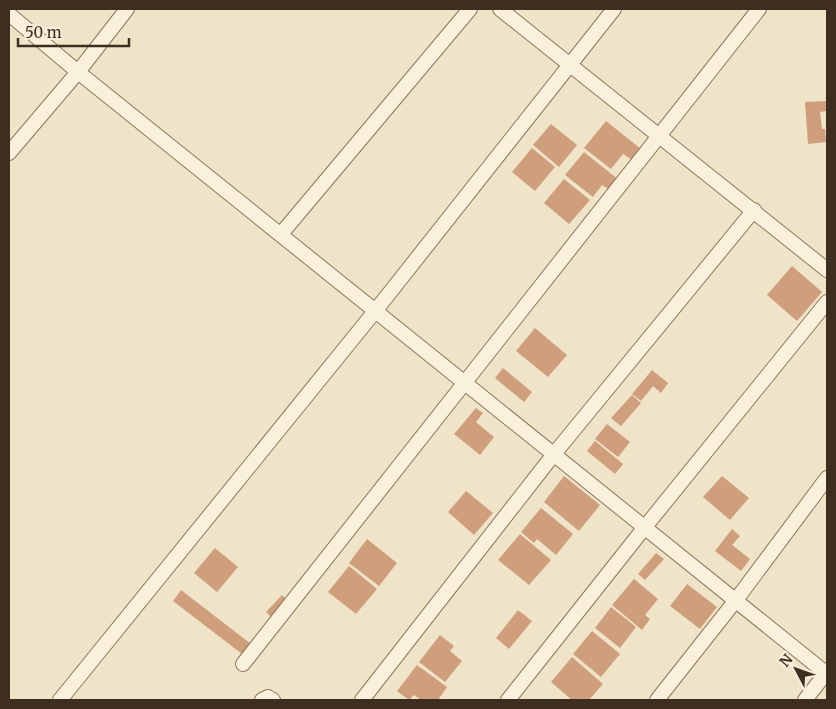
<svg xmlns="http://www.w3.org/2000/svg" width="836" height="709" font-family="Merriweather,serif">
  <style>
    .building { fill: #cf9f7d }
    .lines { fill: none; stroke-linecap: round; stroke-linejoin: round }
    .street-casing { stroke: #8d765c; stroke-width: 16 }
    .street { stroke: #faf1dc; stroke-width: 14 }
  </style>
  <rect width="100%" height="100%" fill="#f0e4c8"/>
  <g class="building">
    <polygon points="827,101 827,111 820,112 822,129 825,129 826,142 808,144 805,102"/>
    <polygon points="606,121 641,149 632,160 623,154 611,169 584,148"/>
    <polygon points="551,124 577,145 559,167 533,145"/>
    <polygon points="532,148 555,167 535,191 512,172"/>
    <polygon points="584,152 619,180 611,191 602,185 593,197 565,175"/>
    <polygon points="564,179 590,200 569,224 544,203"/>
    <polygon points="792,266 822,292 797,321 767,295"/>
    <polygon points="535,328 567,355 548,377 516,351"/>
    <polygon points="503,368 532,392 524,402 495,378"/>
    <polygon points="652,370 668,383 661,393 653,386 641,401 632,394"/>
    <polygon points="632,395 641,403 621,426 611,418"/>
    <polygon points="476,408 483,413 476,422 494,437 480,455 454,434"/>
    <polygon points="607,424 630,442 618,457 595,439"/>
    <polygon points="595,441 623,464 615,474 587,451"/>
    <polygon points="564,476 600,505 579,531 544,502"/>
    <polygon points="722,476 749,498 730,520 703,497"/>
    <polygon points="466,491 493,513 474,535 448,512"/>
    <polygon points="541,508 573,534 556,555 537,539 534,543 521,532"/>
    <polygon points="732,529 740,536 732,545 750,559 741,571 715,551"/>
    <polygon points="520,534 551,560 529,585 498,560"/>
    <polygon points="367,539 397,563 379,586 349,563"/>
    <polygon points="215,548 238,567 217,592 194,573"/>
    <polygon points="656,553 664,559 645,580 638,574"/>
    <polygon points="349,566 377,589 356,614 328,592"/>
    <polygon points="634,579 658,599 645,615 650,619 642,630 612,605"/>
    <polygon points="687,584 717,607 700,629 670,606"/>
    <polygon points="181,590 251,644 242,654 173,601"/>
    <polygon points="282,595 288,601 272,618 266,612"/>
    <polygon points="611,607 636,627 620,648 595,628"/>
    <polygon points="518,610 532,621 509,649 496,638"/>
    <polygon points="592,631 620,654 601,677 573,654"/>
    <polygon points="440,635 454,646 450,651 462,661 445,682 419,662"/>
    <polygon points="572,657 603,684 589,700 572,700 551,682"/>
    <polygon points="417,665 447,687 438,700 421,700 414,695 409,700 397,691"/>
  </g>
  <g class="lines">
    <g class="street-casing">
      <g id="street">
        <polyline points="500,9 827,270"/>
        <polyline points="9,14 78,72 827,674"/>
        <polyline points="9,153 78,72 127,9"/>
        <polyline points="281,234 470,9"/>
        <polyline points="243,664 759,9"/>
        <polyline points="60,700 376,310 614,9"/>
        <polyline points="262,700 268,697 273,700"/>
        <polyline points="362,700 554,454 754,210"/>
        <polyline points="508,700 645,527 827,302"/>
        <polyline points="657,700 736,600 827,478"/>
        <polyline points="805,700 826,673"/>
      </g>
    </g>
    <use href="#street" class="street"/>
  </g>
  <rect width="836" height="709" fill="none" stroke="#3d2e20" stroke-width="20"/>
  <g transform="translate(796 669) rotate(311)" stroke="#f7eed8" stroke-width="4" paint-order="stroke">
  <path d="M0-4L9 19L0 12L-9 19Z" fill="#3d2e20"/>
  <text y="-8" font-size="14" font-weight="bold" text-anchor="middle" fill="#3d2e20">N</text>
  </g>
  <path d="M18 38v8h111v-8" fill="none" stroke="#3d2e20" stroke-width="2.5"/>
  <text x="25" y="38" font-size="15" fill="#3d2e20" stroke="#f7eed8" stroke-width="4" paint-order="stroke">50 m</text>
</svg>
